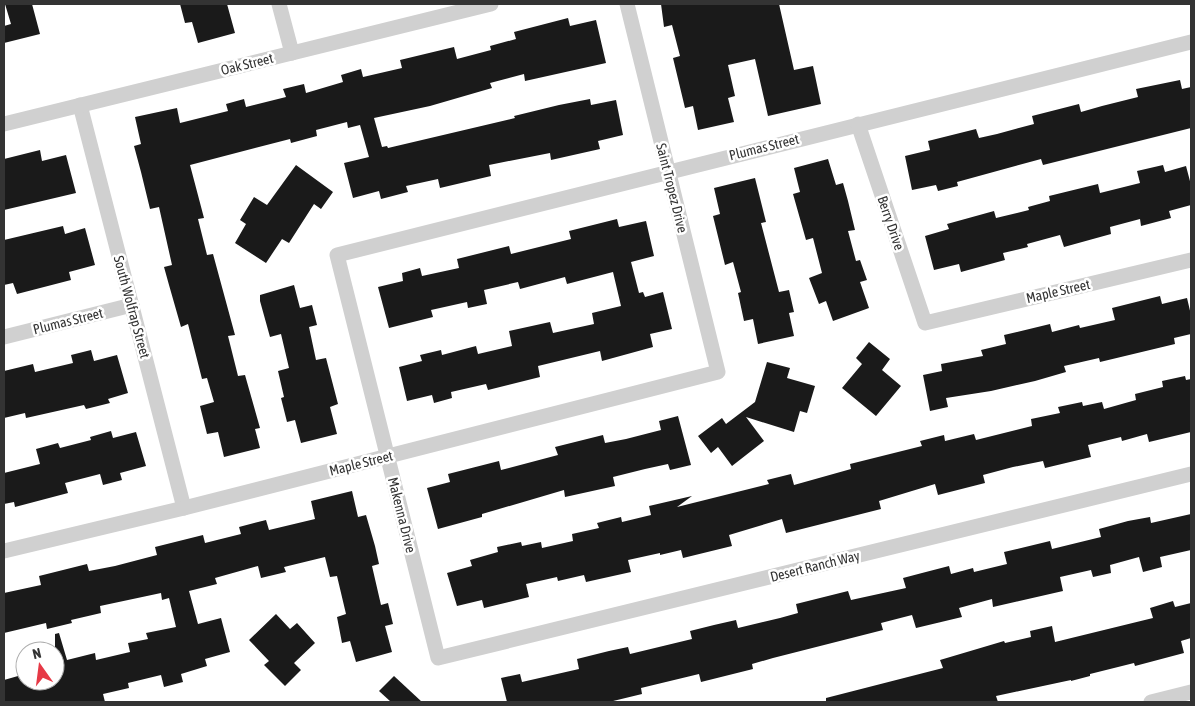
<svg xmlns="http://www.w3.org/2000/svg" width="1195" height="706" font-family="'Asap Condensed',sans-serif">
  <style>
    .building { fill: #1a1a1a }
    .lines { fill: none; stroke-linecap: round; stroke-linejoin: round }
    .minor { stroke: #d0d0d0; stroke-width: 15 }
    .labels { text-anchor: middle; stroke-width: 5; stroke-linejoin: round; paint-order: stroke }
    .street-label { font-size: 14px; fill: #333; stroke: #fff }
  </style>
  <rect width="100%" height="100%" fill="#fff"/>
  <g class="building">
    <polygon points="5,4 32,4 40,34 4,43 4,26 11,24"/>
    <polygon points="180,4 227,4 235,33 198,43 192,22 185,23"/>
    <polygon points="661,4 779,4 794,70 813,66 821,104 768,116 755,59 728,65 735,96 728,98 734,122 698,130 693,106 685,108 673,58 680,56 672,25 664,27"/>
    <polygon points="568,18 570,26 596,20 606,63 525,81 524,74 490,83 492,88 430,106 374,118 382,147 387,146 388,148 515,118 514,116 559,105 590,99 591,105 616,100 623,135 598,141 600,149 551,160 550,153 489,165 491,176 440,188 438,179 406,186 408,192 381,199 379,191 353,198 344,163 369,157 360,125 348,128 347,122 316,130 317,136 291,143 290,139 190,165 204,218 198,219 207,255 213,254 235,335 228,336 238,376 245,375 260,428 255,429 260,448 224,457 218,432 207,434 200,406 214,402 207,378 202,379 188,324 181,327 169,285 164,267 172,265 159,207 150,209 141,172 134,146 141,144 135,117 177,108 180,123 228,111 226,104 244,99 246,107 286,97 283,89 304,84 306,93 343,82 341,75 361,69 363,77 402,68 400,60 454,47 457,59 491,50 490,46 516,39 514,32"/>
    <polygon points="1180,80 1182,89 1191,87 1191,128 1043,165 1041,159 957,182 958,186 938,191 936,185 912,190 905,156 930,150 928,141 976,129 979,138 997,134 1034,124 1032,116 1079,104 1081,112 1102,106 1138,97 1136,89"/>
    <polygon points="40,150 42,161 66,155 76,193 4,210 4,159"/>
    <polygon points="828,159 836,185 843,183 848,201 855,230 848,231 856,261 860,260 867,280 860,282 869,308 833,321 826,301 819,304 809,278 822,273 813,238 806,240 793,194 800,192 794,168"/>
    <polygon points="296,165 333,192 321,209 314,204 289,243 282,239 266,263 235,243 246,224 240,220 254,197 267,205"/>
    <polygon points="1163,165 1165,172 1186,166 1191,185 1191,205 1169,211 1171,218 1141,226 1140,219 1110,227 1111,234 1064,247 1060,235 1027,244 1028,247 1003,253 1005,260 961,272 959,264 934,270 925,236 949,229 947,224 994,211 996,218 1029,210 1028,207 1050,201 1049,196 1098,184 1100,193 1140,183 1137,171"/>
    <polygon points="755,178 766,222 761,223 779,292 789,290 794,312 789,313 794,336 758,344 753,319 744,321 738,293 741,292 733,262 725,265 713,216 720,214 714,188"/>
    <polygon points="617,219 619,227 646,221 654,256 631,262 639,293 643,292 645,297 663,292 672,329 650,334 653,347 602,361 600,351 538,366 540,377 488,390 486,384 451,392 452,398 434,403 432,395 407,401 399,367 422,361 420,355 441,350 442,355 476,346 478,354 512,346 509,331 550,322 553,333 594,324 592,313 621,306 613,272 567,284 565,277 520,289 518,282 484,290 487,304 468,308 467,302 431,310 433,317 389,328 378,287 403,281 402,273 420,268 422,276 459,268 457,259 509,246 511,254 571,239 569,231"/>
    <polygon points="63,226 65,234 85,228 95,265 69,272 71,280 17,294 13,283 4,285 4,240"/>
    <polygon points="294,285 300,308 312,305 317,325 309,327 316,360 326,358 338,404 330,407 337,434 301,443 295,420 287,422 281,398 284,397 278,371 289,368 281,334 270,337 260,301 260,295"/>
    <polygon points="1160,296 1162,304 1187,298 1191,315 1191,334 1174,338 1175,344 1100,362 1099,358 1064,366 1066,372 1035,381 991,391 946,398 948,407 930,411 923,375 942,371 941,364 983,356 981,350 1006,344 1004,335 1050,324 1052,332 1079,325 1080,328 1115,320 1112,308"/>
    <polygon points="869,342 890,359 882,370 901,386 876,416 842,388 862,364 856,358"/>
    <polygon points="91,350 94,361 117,355 128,393 108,399 110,403 86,409 84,405 26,418 25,413 4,418 4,371 33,364 35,372 73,363 71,355"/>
    <polygon points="767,362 790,368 787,378 815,386 807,413 800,411 794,432 746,417 764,441 732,466 718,447 711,453 698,436 722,418 726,424 755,402"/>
    <polygon points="1185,376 1186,380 1191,379 1191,432 1149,442 1147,434 1122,441 1121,437 1088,445 1091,457 1045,468 1043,461 1013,467 983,475 985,483 938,495 935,484 879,501 881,509 786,533 782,519 729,535 732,546 683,558 681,550 660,555 660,553 628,560 631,572 586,582 584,575 558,581 557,577 526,584 529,597 484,608 482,600 457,606 447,573 472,566 470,560 498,552 497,547 521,542 522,546 541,542 542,548 573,541 572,534 599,528 597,523 621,517 622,522 651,515 649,506 692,496 677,507 769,484 767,480 791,474 794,485 851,469 850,464 922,446 920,441 944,435 945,441 974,434 976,440 1032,426 1031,419 1060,413 1058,407 1082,402 1083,406 1102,402 1104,409 1136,400 1135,394 1163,387 1162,381"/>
    <polygon points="678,416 691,465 670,470 668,464 645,469 613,477 615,486 565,497 564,490 482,514 482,517 438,529 427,488 450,482 448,474 499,461 501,470 558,455 555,447 603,435 605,443 626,439 661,430 659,421"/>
    <polygon points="111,431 113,438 136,432 146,466 120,473 122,480 103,485 100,474 65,483 68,493 15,507 14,502 4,504 4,473 40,464 36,449 58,443 60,448 91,440 90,437"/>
    <polygon points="352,491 358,517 366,515 375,546 379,564 372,566 381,605 388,603 393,624 385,626 392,652 356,662 350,641 342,643 337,617 346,614 337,576 330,577 325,557 284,567 286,572 261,578 258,566 215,578 217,584 189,591 198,624 221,618 230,652 205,659 207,666 181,674 183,682 164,687 161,675 128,683 129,688 103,694 105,702 4,702 4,680 25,674 25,681 55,681 55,634 59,633 67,660 95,653 96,660 130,652 128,643 148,639 146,633 176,627 169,598 162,600 161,593 100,606 101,613 71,620 72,623 47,629 46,623 4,633 4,593 41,585 39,576 87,564 89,571 115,566 157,555 155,547 203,535 205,543 241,534 239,527 266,520 269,530 315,519 311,501"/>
    <polygon points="1191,514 1191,550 1160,557 1162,567 1143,572 1139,557 1110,565 1111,573 1093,577 1091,570 1060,577 1063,591 993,607 992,599 959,608 962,617 916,628 912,615 881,623 883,630 773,658 752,664 753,669 701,682 699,674 641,688 642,694 609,702 507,702 501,678 520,674 522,682 579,669 577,659 609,651 628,647 630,654 692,639 690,631 714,625 736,620 738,628 780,618 798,613 796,604 848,591 851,600 906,588 903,578 922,573 949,566 951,574 973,568 974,572 1007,564 1004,552 1050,541 1052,549 1101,537 1099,529 1128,521 1150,517 1151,523"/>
    <polygon points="1173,601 1175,607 1191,603 1191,638 1181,641 1184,653 1135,666 1134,663 1090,674 1090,676 1071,681 1071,680 996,696 998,702 826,702 826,698 943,668 940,660 1004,641 1005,643 1031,637 1030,631 1052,626 1055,642 1153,618 1150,608"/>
    <polygon points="276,614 290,629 297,623 315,643 294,663 301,670 285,686 264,665 269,661 249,640"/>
    <polygon points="394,676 422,702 391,702 379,691"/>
  </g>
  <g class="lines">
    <g class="minor">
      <polyline points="279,4 292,53"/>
      <polyline points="1191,42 337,255 438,658 1191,474"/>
      <polyline points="80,105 184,508"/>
      <polyline points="4,124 491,4"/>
      <polyline points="858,124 925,323 1191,260"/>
      <polyline points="4,337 132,305"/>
      <polyline points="4,551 184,508 718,372 627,4"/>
      <polyline points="1151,702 1191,692"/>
    </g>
  </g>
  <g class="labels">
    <g class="street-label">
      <text transform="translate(247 64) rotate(-14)" y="5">Oak Street</text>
      <text transform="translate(764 147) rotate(-14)" y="5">Plumas Street</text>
      <text transform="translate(672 188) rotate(76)" y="5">Saint Tropez Drive</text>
      <text transform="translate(891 223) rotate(71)" y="5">Berry Drive</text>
      <text transform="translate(1058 291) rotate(-13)" y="5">Maple Street</text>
      <text transform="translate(132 307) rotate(75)" y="5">South Wolfrap Street</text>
      <text transform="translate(68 321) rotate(-14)" y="5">Plumas Street</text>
      <text transform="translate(361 463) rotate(-14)" y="5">Maple Street</text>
      <text transform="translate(402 515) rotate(76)" y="5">Makenna Drive</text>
      <text transform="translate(815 566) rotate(-14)" y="5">Desert Ranch Way</text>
    </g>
  </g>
  <rect width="1195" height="706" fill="none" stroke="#333333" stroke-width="10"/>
  <g transform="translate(40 666) rotate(346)"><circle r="24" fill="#ffffff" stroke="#adadad"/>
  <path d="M0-4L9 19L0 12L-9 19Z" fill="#e63946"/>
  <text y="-8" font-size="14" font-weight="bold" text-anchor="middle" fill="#333333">N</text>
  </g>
</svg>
